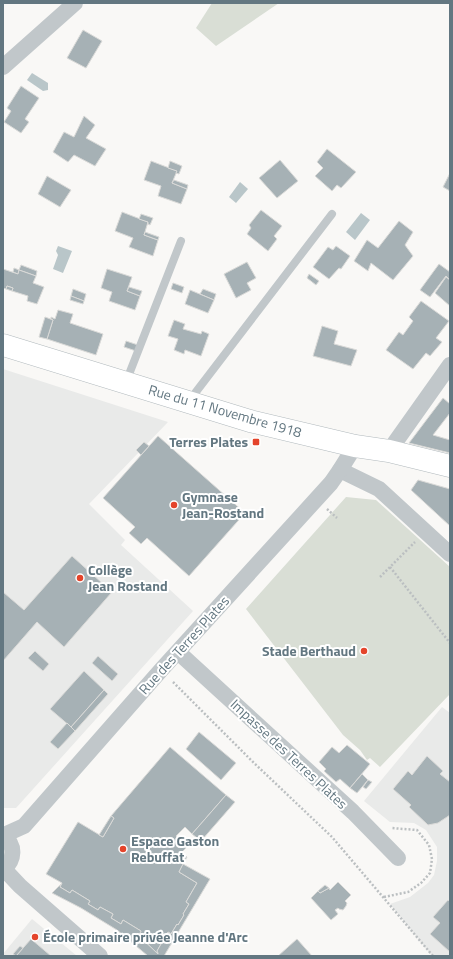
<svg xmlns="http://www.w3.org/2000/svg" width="453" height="959" font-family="'Titillium Web',sans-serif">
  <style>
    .built { fill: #e9eae9 }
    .green { fill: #d9ded5 }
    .water { fill: #b9c6c9 }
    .building { fill: #a6b1b5; stroke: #dadad8 }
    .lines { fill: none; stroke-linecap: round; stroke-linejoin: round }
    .secondary-casing { stroke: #b1b9bd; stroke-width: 23 }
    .path { stroke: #bbbfc1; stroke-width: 2.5; stroke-dasharray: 2 2; stroke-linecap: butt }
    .lane { stroke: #c1c7ca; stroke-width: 8 }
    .street { stroke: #c1c7ca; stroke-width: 16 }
    .secondary { stroke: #fff; stroke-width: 22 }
    .poi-dot { fill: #e4442b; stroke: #fff; stroke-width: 1.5 }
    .labels { text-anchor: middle; stroke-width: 4; stroke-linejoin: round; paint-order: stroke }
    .street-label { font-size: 14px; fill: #637781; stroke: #fff }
    .poi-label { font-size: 14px; font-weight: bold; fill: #637781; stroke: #fff; text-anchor: start }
  </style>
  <rect width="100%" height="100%" fill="#f9f8f6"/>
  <g class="built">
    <polygon points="3,369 168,422 89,504 125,540 121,545 193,611 16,808 3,808"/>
    <polygon points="442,707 450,713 450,956 432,956 390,904 410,897 428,883 434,875 437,861 437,847 426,830 414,823 390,822 364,801"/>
    <polygon points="32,919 77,956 3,956 3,954"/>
  </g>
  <g class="green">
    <polygon points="212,3 279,3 216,46 196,28"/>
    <polygon points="346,497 376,500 450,567 450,694 380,767 370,758 367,760 360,750 343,735 246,609"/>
  </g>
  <g class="water">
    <polygon points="32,73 48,83 48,90 43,91 27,80"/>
    <polygon points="240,182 248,189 236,203 229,197"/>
    <polygon points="361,213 370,220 355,240 346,232"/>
    <polygon points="58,246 72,251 63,273 53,269 58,255 56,251"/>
  </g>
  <g class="building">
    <polygon points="83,30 102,41 86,68 67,58"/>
    <polygon points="21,86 39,98 25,119 29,122 21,133 4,122 11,111 7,108"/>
    <polygon points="84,116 95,125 86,138 106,149 95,166 74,155 68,162 53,152 64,132 74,137"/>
    <polygon points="327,149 356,172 341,188 337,185 332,191 315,176 323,168 317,162"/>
    <polygon points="280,160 298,181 277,198 259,178"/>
    <polygon points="151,161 177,171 172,183 187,189 181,204 158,196 161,186 144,180"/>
    <polygon points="170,161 182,166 179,174 176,173 177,171 168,168"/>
    <polygon points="450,173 450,191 443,187"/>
    <polygon points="47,176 71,190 60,207 38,194"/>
    <polygon points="174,180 188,185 187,189 172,183"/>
    <polygon points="261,210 282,226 274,236 277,239 268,251 247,234 251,228 249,225"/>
    <polygon points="122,212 148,222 144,235 158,240 153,256 129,247 133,238 115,231"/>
    <polygon points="141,214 153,218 150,225 148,224 148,222 139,219"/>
    <polygon points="399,221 413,232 405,245 413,256 393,280 371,263 368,271 354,261 367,240 378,248"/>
    <polygon points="145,232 159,237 158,240 144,235"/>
    <polygon points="336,246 350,256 341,269 339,268 329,279 313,267 328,247 333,250"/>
    <polygon points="247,262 256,278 247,283 251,290 236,298 224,274"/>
    <polygon points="439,264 450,272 450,280 446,276 430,297 420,290"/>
    <polygon points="21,265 37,271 36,276 19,270"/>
    <polygon points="14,268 19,270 18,274 13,272"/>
    <polygon points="3,269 18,274 19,270 36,276 33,283 44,287 37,304 27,301 28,296 12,291 13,288 7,286 6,289 3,288"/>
    <polygon points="107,269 132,277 127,291 140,296 135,310 109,301 112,292 101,288"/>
    <polygon points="309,274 319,281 316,285 307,278"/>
    <polygon points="446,277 450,280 450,306 435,293"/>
    <polygon points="173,283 184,287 182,293 171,289"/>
    <polygon points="7,286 13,288 12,291 6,289"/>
    <polygon points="129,287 142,291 140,296 127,291"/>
    <polygon points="73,289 86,294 84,301 71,296"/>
    <polygon points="203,289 216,294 214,300 200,294"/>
    <polygon points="190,290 214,300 208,313 185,304"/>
    <polygon points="71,296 84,301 83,304 70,300"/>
    <polygon points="421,301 449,321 436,338 442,342 430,356 426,353 413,369 386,350 399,332 403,335 413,321 409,317"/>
    <polygon points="58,310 73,314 70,323 103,334 96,355 47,339 53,320 51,319 51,317 55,319"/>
    <polygon points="45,317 53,320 47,339 39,337"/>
    <polygon points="174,320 185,324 183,329 201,334 202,331 209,334 201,356 185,350 184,354 174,350 178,339 168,336"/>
    <polygon points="322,326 338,331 334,344 357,350 351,366 313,356"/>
    <polygon points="126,341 138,345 136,351 124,347"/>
    <polygon points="443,398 450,404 450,413 433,435 450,440 450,453 409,443"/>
    <polygon points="158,436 245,513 189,576 147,538 141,544 129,533 135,527 103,498"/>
    <polygon points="144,442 149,446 141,455 136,450"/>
    <polygon points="418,480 450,489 450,526 411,490"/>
    <polygon points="72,556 112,592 64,647 37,622 3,661 3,592 24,610"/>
    <polygon points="35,651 49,664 43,671 28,658"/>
    <polygon points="98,656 118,674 112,681 92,663"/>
    <polygon points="84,671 104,690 71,727 50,709"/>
    <polygon points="104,690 108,694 75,731 71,727"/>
    <polygon points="67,723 75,731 58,749 50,742"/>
    <polygon points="199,732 236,763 221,780 186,749"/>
    <polygon points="347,745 370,764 350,788 340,779 336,782 324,771 326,769 319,762 332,747 339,753"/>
    <polygon points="170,747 226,795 192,834 185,827 176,836 188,846 182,852 187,857 179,872 197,883 186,902 189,904 183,914 184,915 178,925 177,924 171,934 168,932 157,951 158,953 158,954 137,934 138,933 139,935 141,931 123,920 121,924 111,918 113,914 100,907 98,910 88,904 90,901 72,890 70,893 60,887 62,883 46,874 78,822 103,837 114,818 111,816"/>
    <polygon points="427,756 443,771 440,774 450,782 450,815 438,823 428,825 409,807 411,805 393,789 408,771 412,775"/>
    <polygon points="362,774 368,780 357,793 350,788"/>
    <polygon points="368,780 372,782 366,789 363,787"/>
    <polygon points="226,795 235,802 201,841 192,834"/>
    <polygon points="111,816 114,818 103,837 99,835"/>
    <polygon points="183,864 210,879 164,956 148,956 117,930 81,908 52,893 61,884 60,887 70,893 72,890 90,901 88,904 98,910 100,907 113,914 111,918 121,924 123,920 141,931 139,935 138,933 137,934 158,954 158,953 157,951 168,932 171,934 177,924 178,925 184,915 183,914 189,904 186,902 197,883 179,872"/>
    <polygon points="338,882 351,895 345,901 347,903 346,906 343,910 339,909 338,908 335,910 338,914 331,920 311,898 318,891 320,893 329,888 330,890"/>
    <polygon points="325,885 329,888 320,893 318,891"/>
    <polygon points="448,900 450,902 450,952 430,934 440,923 433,917"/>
    <polygon points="31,939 51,956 16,956"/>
    <polygon points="297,939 312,956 278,956"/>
    <polygon points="20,946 23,948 16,956 13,954"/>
  </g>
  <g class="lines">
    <g class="secondary-casing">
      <polyline id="secondary" points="3,345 250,421 355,446 389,451 450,466"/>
    </g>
    <g class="path">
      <polyline points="327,509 337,518"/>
      <polyline points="390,567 450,643"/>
      <polyline points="380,577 415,542"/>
      <polyline points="173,682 254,763 332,837 433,956"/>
      <polyline points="384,897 408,892 421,883 430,873 432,859 429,845 417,830 391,828"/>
    </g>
    <g class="lane">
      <polyline points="126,382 181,241"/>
      <polyline points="189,401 332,214"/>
    </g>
    <g class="street">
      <polyline points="3,67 75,3"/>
      <polyline points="389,451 450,365"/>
      <polyline points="340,470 379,489 450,554"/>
      <polyline points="178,652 353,812 398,858"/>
      <path d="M3 835C16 845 15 860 3 870"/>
      <polyline points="4,835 24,826 161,670 331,483 340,470 355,446"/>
      <polyline points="4,869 20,886 100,956"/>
    </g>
    <use href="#secondary" class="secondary"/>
  </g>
  <g class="poi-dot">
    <rect x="252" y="438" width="8" height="8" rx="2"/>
    <circle cx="174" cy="505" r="4"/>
    <circle cx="80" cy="578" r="4"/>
    <circle cx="364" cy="651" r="4"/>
    <circle cx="123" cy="849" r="4"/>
    <circle cx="35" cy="937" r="4"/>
  </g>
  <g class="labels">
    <g class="street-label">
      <text transform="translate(225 411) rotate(16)" y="5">Rue du 11 Novembre 1918</text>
      <text transform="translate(184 645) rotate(-48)" y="5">Rue des Terres Plates</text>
      <text transform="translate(289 754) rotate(43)" y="5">Impasse des Terres Plates</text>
    </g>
    <g class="poi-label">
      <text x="248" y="447" text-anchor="end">Terres Plates</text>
      <text x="182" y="502">Gymnase<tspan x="182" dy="16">Jean-Rostand</tspan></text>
      <text x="88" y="575">Collège<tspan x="88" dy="16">Jean Rostand</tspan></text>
      <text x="356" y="656" text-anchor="end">Stade Berthaud</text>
      <text x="131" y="846">Espace Gaston<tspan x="131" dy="16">Rebuffat</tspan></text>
      <text x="43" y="942">École primaire privée Jeanne d'Arc</text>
    </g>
  </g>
  <rect width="453" height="959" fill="none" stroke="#637781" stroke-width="8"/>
</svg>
